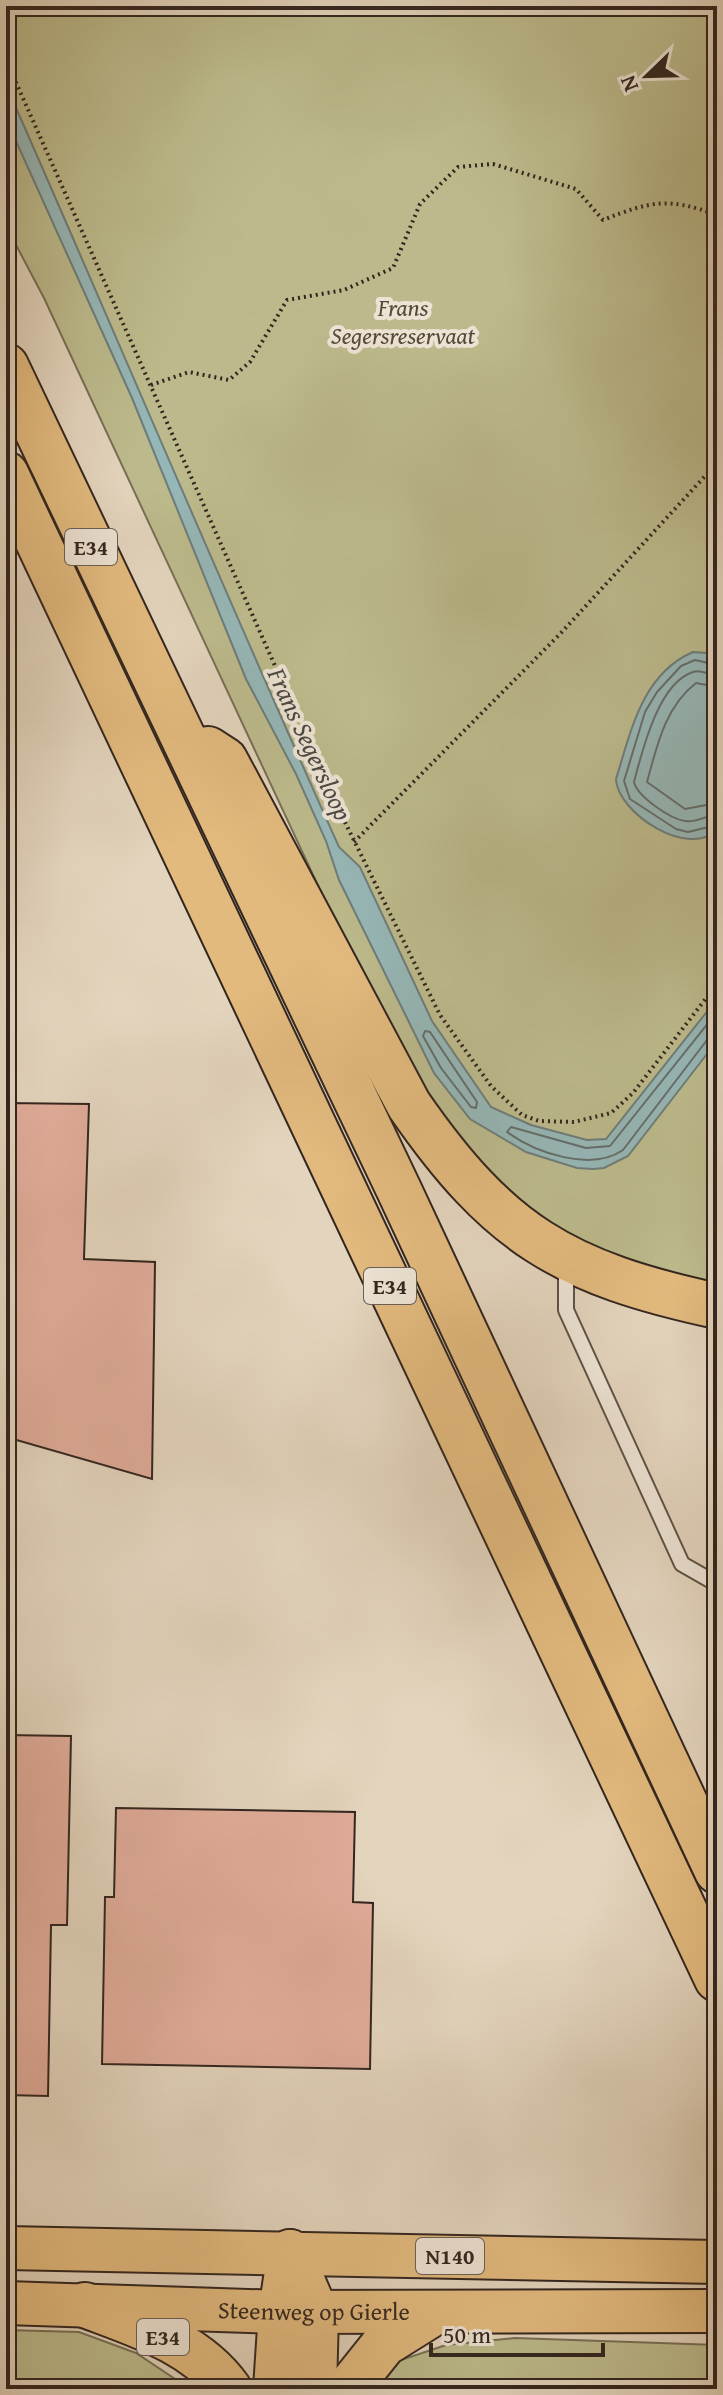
<svg xmlns="http://www.w3.org/2000/svg" width="723" height="2395" font-family="'Gentium Book Plus',serif">
  <style>
    .green { fill: #bcba8c; stroke: #787056; stroke-width: 2 }
    .water { fill: #96b7b7; stroke: #6e7d7a; stroke-width: 2 }
    .lines { fill: none; stroke-linecap: round; stroke-linejoin: round }
    .shore { stroke: #646e6b; stroke-width: 2 }
    .building { fill: #e0ac9a; stroke: #33261f; stroke-width: 2 }
    .lane-casing { stroke: #5f5246; stroke-width: 18 }
    .primary-casing { stroke: #33261f; stroke-width: 46 }
    .highway-casing { stroke: #33261f; stroke-width: 48 }
    .path { stroke: #33261f; stroke-width: 4; stroke-dasharray: 2 4; stroke-linecap: butt }
    .lane { stroke: #ede3d4; stroke-width: 14 }
    .primary { stroke: #e2ba7e; stroke-width: 42 }
    .highway { stroke: #e2ba7e; stroke-width: 44 }
    .labels { text-anchor: middle; stroke-width: 8; stroke-linejoin: round; paint-order: stroke }
    .shield { fill: #ede3d4; stroke: #6b5f55; stroke-width: 2 }
    .shield-label { font-size: 22px; font-weight: bold; fill: #33261f }
    .park-label { font-size: 24px; font-style: italic; fill: #554b3a; stroke: #ede3d4 }
    .street-label { font-size: 24px; fill: #33261f; stroke: #ede3d4 }
    .water-label { font-size: 26px; font-style: italic; fill: #4c4a45; stroke: #ede3d4 }
  </style>
  <rect width="100%" height="100%" fill="#e3d4bd"/>
  <filter id="stains"><feTurbulence type="fractalNoise" baseFrequency=".0025" numOctaves="4"/><feColorMatrix values="0 0 0 0 .2 0 0 0 0 .09 0 0 0 0 .02 0 0 0 .5 -.17"/></filter>
  <radialGradient id="worn" r=".72"><stop offset=".6" stop-color="#630" stop-opacity="0"/><stop offset="1" stop-color="#630" stop-opacity=".3"/></radialGradient>
  <g class="green">
    <polygon points="6,6 717,6 717,1282 670,1275 598,1252 549,1225 458,1144 370,997 44,298 6,226"/>
    <polygon points="6,2330 79,2332 136,2353 190,2389 6,2389"/>
    <polygon points="515,2338 717,2345 717,2389 366,2389 383,2366 446,2345"/>
  </g>
  <g class="water">
    <path d="M6 85C118 339 225 594 339 847L360 867 432 1021 491 1107 531 1125 587 1140 606 1139 717 999V1041L628 1156 604 1168 593 1169 577 1168 526 1152 470 1119 434 1073 339 880 326 841 296 774 246 679 132 398 15 139 6 111Z"/>
    <path d="M693 652 707 653 717 659V829C690 860 617 813 616 779 631 731 642 674 693 652Z"/>
  </g>
  <g class="lines">
    <g class="shore">
      <polyline points="717,665 695,660 681,666 657,692 645,712 624,781 630,799 676,829 688,832 717,825"/>
      <path d="M717 675C708 675 701 669 693 672 658 683 642 752 634 782 637 796 670 819 685 821 697 823 706 815 717 815"/>
      <path d="M717 687 696 683C665 707 657 746 647 782L685 809 717 803"/>
      <path d="M717 1012 610 1146 586 1148 511 1127 507 1132C536 1153 591 1172 623 1150L707 1040 717 1037"/>
      <polygon points="425,1031 430,1032 477,1102 476,1108 471,1107 441,1068 423,1036"/>
    </g>
  </g>
  <g class="building">
    <polygon points="6,1103 89,1104 84,1259 155,1262 152,1479 6,1437"/>
    <polygon points="6,1735 71,1736 67,1925 51,1925 48,2096 6,2095"/>
    <polygon points="116,1808 355,1812 353,1902 373,1903 370,2069 102,2064 105,1897 114,1897"/>
  </g>
  <g class="lines">
    <g class="lane-casing">
      <polyline id="lane" points="566,1262 566,1310 682,1564 717,1584"/>
    </g>
    <g class="primary-casing">
      <g id="primary">
        <polyline points="6,2248 717,2262"/>
        <path id="s1" d="M6 2303 281 2312 717 2311"/>
      </g>
    </g>
    <g class="highway-casing">
      <g id="highway">
        <polyline points="6,366 399,1190 717,1871"/>
        <polyline points="6,474 717,1979"/>
        <path d="M208 749 225 760 409 1105C499 1235 564 1273 717 1306"/>
        <polyline points="290,2252 316,2313 314,2389"/>
        <path d="M85 2305C135 2324 196 2342 229 2389"/>
        <polyline points="276,2389 281,2312 290,2252"/>
        <polyline points="348,2389 384,2344 432,2314"/>
      </g>
    </g>
    <g class="path">
      <polyline points="6,60 339,810 440,1015 491,1086 522,1115 539,1121 574,1122 611,1113 633,1093 717,984"/>
      <path d="M151 385 189 372 229 380 250 362 287 300 344 290 393 268 420 204 458 167 493 164 576 189 603 220C651 201 668 197 717 215"/>
      <polyline points="354,842 561,633 717,463"/>
    </g>
    <use href="#lane" class="lane"/>
    <use href="#primary" class="primary"/>
    <use href="#highway" class="highway"/>
  </g>
  <g class="labels">
    <g class="shield">
      <rect x="65" y="529" width="52" height="36" rx="6"/>
      <rect x="364" y="1268" width="52" height="36" rx="6"/>
      <rect x="416" y="2238" width="68" height="36" rx="6"/>
      <rect x="137" y="2319" width="52" height="36" rx="6"/>
    </g>
    <g class="shield-label">
      <text x="91" y="555">E34</text>
      <text x="390" y="1294">E34</text>
      <text x="450" y="2264">N140</text>
      <text x="163" y="2345">E34</text>
    </g>
    <g class="park-label">
      <text x="403" y="316">Frans<tspan x="403" dy="28">Segersreservaat</tspan></text>
    </g>
    <g class="street-label">
      <text dy="8" stroke="none"><textPath href="#s1" startOffset="308">Steenweg op Gierle</textPath></text>
    </g>
    <g class="water-label">
      <text transform="translate(310 744) rotate(65)" y="9">Frans Segersloop</text>
    </g>
  </g>
  <rect width="723" height="2395" fill="none" stroke="#e3d4bd" stroke-width="32"/>
  <rect x="8" y="8" width="707" height="2379" fill="none" stroke="#33261f" stroke-width="4"/>
  <rect x="16" y="16" width="691" height="2363" fill="none" stroke="#33261f" stroke-width="2"/>
  <g transform="translate(647 76) rotate(247)" stroke="#ede3d4" stroke-width="6" paint-order="stroke">
  <path d="M0-6L14 30L0 20L-14 30Z" fill="#33261f"/>
  <text y="-12" font-size="22" font-weight="bold" text-anchor="middle" fill="#33261f">N</text>
  </g>
  <path d="M431 2343v12h172v-12" fill="none" stroke="#33261f" stroke-width="4"/>
  <text x="443" y="2343" font-size="24" fill="#33261f" stroke="#ede3d4" stroke-width="6" paint-order="stroke">50 m</text>
  <rect width="100%" height="100%" filter="url(#stains)"/>
  <rect width="100%" height="100%" fill="url(#worn)"/>
</svg>
